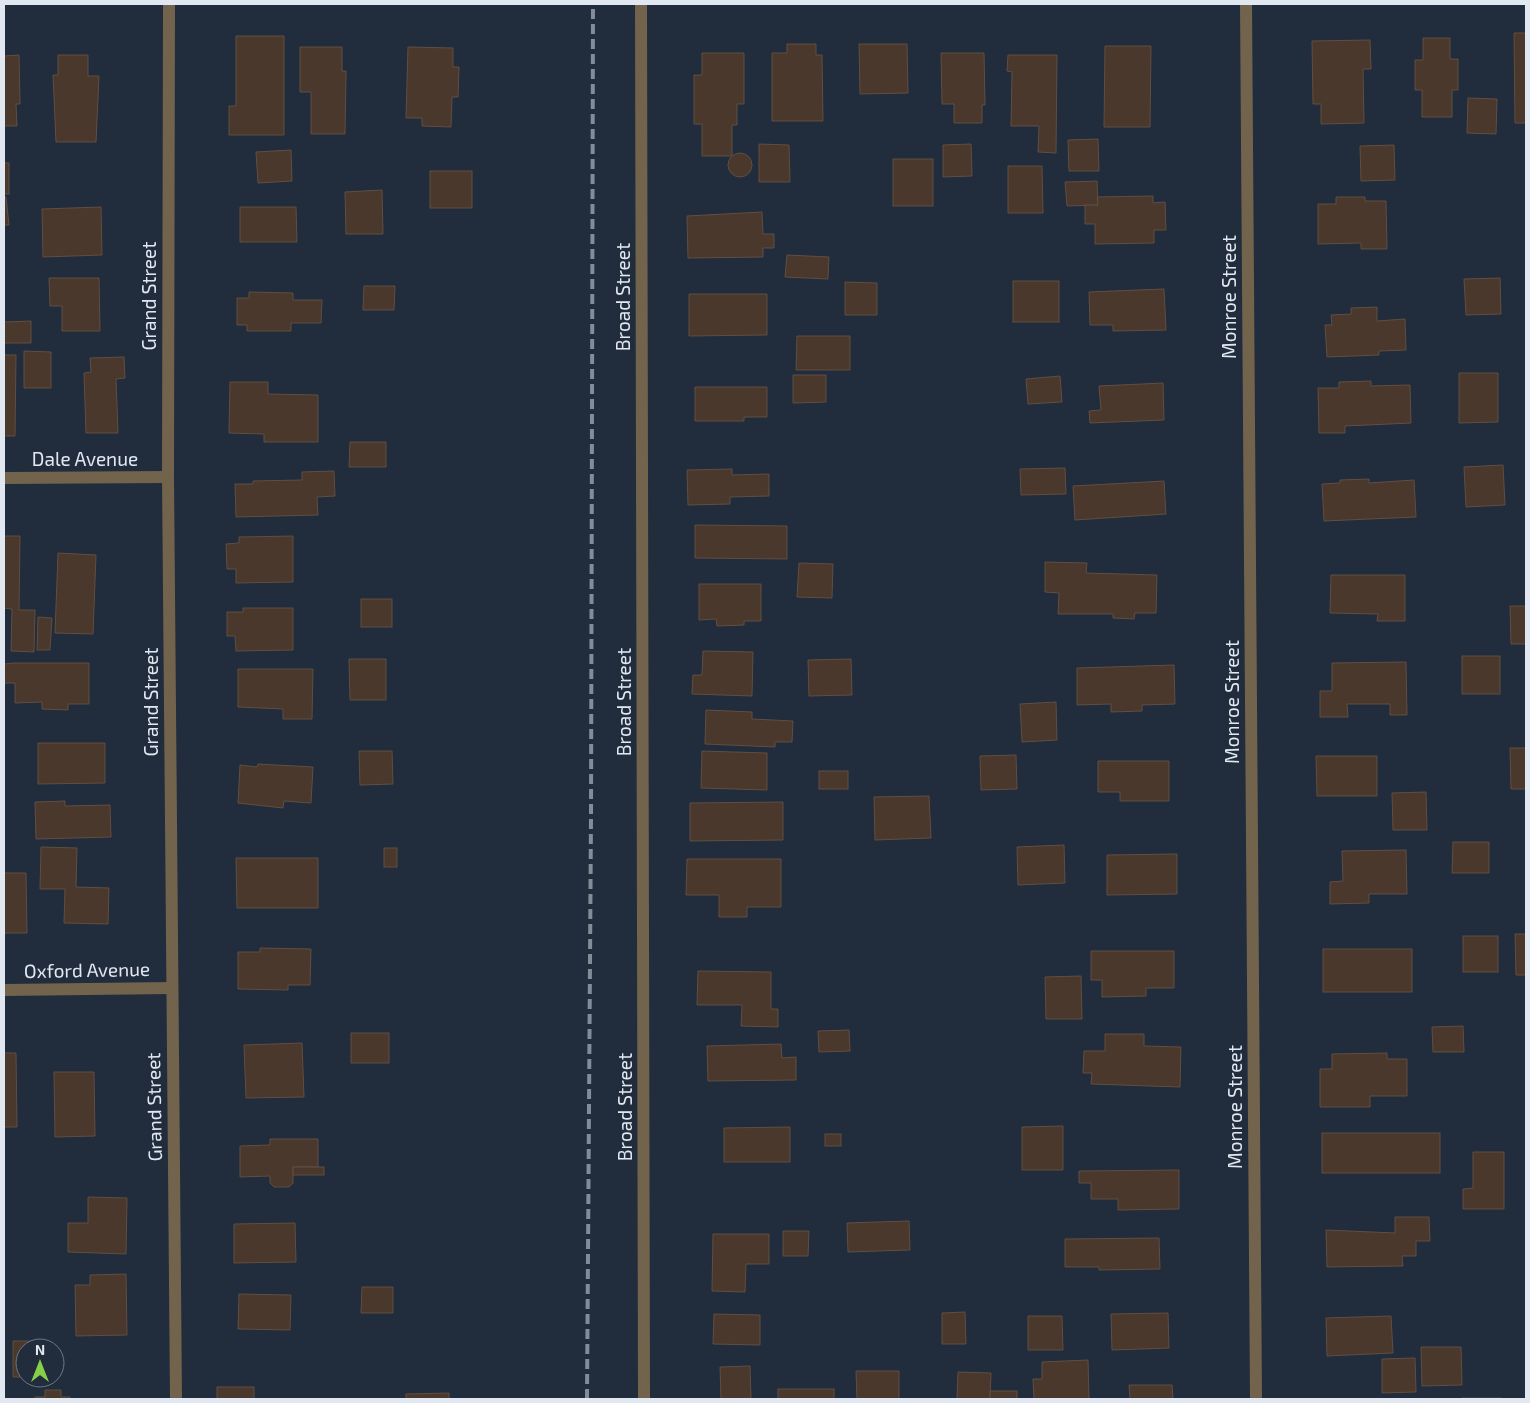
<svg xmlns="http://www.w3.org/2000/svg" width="1530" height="1403" font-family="'Exo 2',sans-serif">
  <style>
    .building { fill: #4a382c; stroke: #614e42 }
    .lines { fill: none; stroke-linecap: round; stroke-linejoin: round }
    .minor { stroke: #72634d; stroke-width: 12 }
    .rail { stroke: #838c99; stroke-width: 4; stroke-dasharray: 10 5; stroke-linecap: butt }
    .labels { text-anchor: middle; stroke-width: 5; stroke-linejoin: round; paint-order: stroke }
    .street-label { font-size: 19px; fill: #e1e8f2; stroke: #212c3c }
  </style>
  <rect width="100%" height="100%" fill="#212c3c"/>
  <g class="building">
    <polygon points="1514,33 1526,33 1526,123 1515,123"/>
    <polygon points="236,36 284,36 284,135 229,135 229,106 236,106"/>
    <polygon points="1423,38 1450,38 1450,59 1458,59 1458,90 1452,90 1452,117 1422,117 1422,90 1415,90 1415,60 1423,60"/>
    <polygon points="1370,40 1371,69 1363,69 1364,123 1321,124 1321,104 1313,104 1312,41"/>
    <polygon points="787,44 816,44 816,55 822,55 823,121 772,121 772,53 787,53"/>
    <polygon points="859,44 907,44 908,93 860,94"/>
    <polygon points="1105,46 1151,46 1150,127 1104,127"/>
    <polygon points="300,47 342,47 342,71 346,71 345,134 311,134 311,92 300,92"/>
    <polygon points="408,47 453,48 453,67 459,67 458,97 452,97 451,127 422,126 422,118 406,118"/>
    <polygon points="702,53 744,53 744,104 737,104 737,125 732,125 732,156 702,156 702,124 694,124 694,75 702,75"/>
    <polygon points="941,53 984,53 985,105 982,105 982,123 954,123 954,104 942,104"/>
    <polygon points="19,55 20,104 16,104 17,126 4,126 4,56"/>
    <polygon points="58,55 88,55 88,76 99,76 96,142 56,142 53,75 58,75"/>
    <polygon points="1008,55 1057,55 1056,153 1038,152 1039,126 1011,126 1012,72 1007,71"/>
    <polygon points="1468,98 1497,99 1496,134 1467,133"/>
    <polygon points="1098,139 1099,171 1069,171 1068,140"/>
    <polygon points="759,144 789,145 790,182 759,182"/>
    <polygon points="971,144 972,176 943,177 943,145"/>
    <polygon points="1394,145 1395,180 1361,181 1360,146"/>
    <polygon points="291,150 292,181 258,183 256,152"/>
    <circle cx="740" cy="165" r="12"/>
    <rect x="893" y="159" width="40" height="47"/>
    <rect x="4" y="163" width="5" height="31"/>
    <polygon points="1008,166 1042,166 1043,213 1008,213"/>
    <rect x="430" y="171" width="42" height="37"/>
    <polygon points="1097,181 1098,205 1067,206 1065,182"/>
    <polygon points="382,190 383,234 346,234 345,192"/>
    <polygon points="1153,196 1153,203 1165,202 1166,230 1154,230 1154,243 1095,244 1095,224 1085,224 1085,205 1098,205 1097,197"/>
    <polygon points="4,197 6,197 9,225 4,225"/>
    <polygon points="1336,197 1365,197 1365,201 1386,201 1387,249 1361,249 1361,243 1318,244 1318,204 1336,204"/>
    <polygon points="101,207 102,255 43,257 42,209"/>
    <polygon points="240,207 296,207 297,242 240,242"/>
    <polygon points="762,212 763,234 774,234 774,248 763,248 763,257 688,258 687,216"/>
    <polygon points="787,255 829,257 828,279 785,277"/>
    <polygon points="49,278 99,278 100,331 62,331 62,306 50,306"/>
    <polygon points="1500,278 1501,314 1466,315 1464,279"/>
    <rect x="1013" y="281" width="46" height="41"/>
    <polygon points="845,282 877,283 877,315 845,315"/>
    <polygon points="364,286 395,286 394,310 363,310"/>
    <polygon points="1164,289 1166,330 1113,331 1113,325 1090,325 1089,292"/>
    <polygon points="249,292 293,293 293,300 322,300 321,323 291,323 291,331 247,331 247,325 237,325 237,298 249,298"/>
    <polygon points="689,294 767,294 767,335 689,336"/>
    <polygon points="1377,307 1377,321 1405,319 1406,350 1379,351 1379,355 1327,357 1325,325 1332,325 1331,315 1351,314 1351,308"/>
    <polygon points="31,321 31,343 4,343 4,322"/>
    <polygon points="797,336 850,336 850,370 796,370"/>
    <polygon points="24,351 51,352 51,388 24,388"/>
    <polygon points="4,355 16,355 15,436 4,436"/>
    <polygon points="124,357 125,378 116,379 118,433 86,433 84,373 91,372 90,358"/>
    <polygon points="1459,373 1498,373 1498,422 1459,423"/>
    <polygon points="793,375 826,375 826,402 793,403"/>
    <polygon points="1060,376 1062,402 1028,404 1026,379"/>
    <polygon points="1371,381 1371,386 1410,385 1411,423 1345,426 1345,433 1319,433 1318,388 1339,388 1339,382"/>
    <polygon points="230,382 268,382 268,394 318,395 318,442 264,442 264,434 229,433"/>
    <polygon points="1163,383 1164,420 1090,423 1089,411 1101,410 1099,386"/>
    <polygon points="695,387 767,387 767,417 744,417 744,421 695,421"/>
    <polygon points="350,442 386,442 386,467 349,467"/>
    <polygon points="1503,465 1505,505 1466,507 1464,467"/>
    <polygon points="1065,468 1066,494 1021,495 1020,469"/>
    <polygon points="732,469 732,475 769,474 769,496 730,497 730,504 688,505 687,470"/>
    <polygon points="334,471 335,496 317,497 318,515 236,517 235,484 253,484 253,481 302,480 302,472"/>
    <polygon points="1369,479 1369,483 1414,480 1416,517 1324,521 1322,484 1340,483 1340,480"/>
    <polygon points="1164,481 1166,514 1075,520 1073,486"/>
    <polygon points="695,525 787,526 787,559 695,558"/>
    <polygon points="4,536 20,536 19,610 35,610 34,652 11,651 12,609 4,608"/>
    <polygon points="293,536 293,582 236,583 236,569 227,569 226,544 239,543 239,537"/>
    <polygon points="58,553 96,555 93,634 55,633"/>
    <polygon points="1045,562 1087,563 1086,573 1157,575 1156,613 1135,613 1134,619 1113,618 1113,614 1058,614 1059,593 1045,592"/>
    <polygon points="799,563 833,564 832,598 797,597"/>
    <polygon points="1331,575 1405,575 1405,621 1377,621 1378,614 1330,613"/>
    <polygon points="699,584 761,584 761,621 744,621 744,625 717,626 716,619 699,620"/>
    <rect x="361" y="599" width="31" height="28"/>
    <polygon points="1510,606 1526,606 1526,644 1511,644"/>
    <polygon points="243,608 293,608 293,650 236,651 235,636 227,636 227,612 243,612"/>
    <polygon points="38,617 52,618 50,650 37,650"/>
    <polygon points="703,651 753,652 752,696 692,694 693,675 702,675"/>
    <rect x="1462" y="656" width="38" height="38"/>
    <polygon points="349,659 386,659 386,700 350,700"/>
    <polygon points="851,659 852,695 809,696 808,660"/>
    <polygon points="1406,662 1407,715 1390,715 1390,704 1347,704 1348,717 1320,717 1320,691 1332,691 1332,663"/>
    <polygon points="15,663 89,663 89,704 68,704 68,710 42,709 42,702 15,703 15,683 4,683 4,664"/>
    <polygon points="1174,665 1175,704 1142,705 1142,711 1111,712 1111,704 1077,705 1077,668"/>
    <polygon points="238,669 313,669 312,719 283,719 283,709 238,707"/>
    <polygon points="1056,702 1057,740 1022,742 1020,704"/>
    <polygon points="706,710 752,712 752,719 793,721 792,742 775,742 775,747 705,744"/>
    <polygon points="38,743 105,743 105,783 38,784"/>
    <polygon points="1510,748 1526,748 1526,789 1511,789"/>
    <polygon points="359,751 392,751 393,784 360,785"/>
    <polygon points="702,751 767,753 767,790 701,788"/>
    <polygon points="1016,755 1017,789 981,790 980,756"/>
    <polygon points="1316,756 1377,756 1377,796 1317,796"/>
    <polygon points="1098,761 1169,761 1169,801 1120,801 1120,792 1098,792"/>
    <polygon points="258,764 313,767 311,803 284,801 283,808 238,803 240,765 257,767"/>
    <rect x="819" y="771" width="29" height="18"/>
    <polygon points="1426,792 1427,830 1393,830 1392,793"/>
    <polygon points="929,796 931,838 875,840 874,797"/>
    <polygon points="65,801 65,806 110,805 111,837 36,839 35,802"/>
    <polygon points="783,802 783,840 690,841 690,803"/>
    <polygon points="1453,842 1489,842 1489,873 1452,873"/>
    <polygon points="1064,845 1065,883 1018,885 1017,847"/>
    <polygon points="41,847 77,848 76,887 109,888 108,924 64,923 65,889 40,889"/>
    <rect x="384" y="848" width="13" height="19"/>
    <polygon points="1406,850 1407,894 1369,894 1369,903 1330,904 1330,882 1343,881 1342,851"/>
    <polygon points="1177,854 1177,894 1107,895 1107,855"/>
    <polygon points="236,858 318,858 318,908 237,908"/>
    <polygon points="687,859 781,859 781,907 747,907 747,917 719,917 719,895 686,895"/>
    <polygon points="4,873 26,873 27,933 4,933"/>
    <polygon points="1515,934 1526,934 1526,975 1516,975"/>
    <rect x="1463" y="936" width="35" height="36"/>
    <polygon points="260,948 311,949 310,985 288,985 288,990 238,989 238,952 260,952"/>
    <rect x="1323" y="949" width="89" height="43"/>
    <polygon points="1091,951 1174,951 1174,988 1146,988 1146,996 1102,997 1102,980 1091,980"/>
    <polygon points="698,971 771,972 771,1009 778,1009 778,1027 741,1026 742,1005 697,1005"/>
    <polygon points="1081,976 1082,1019 1046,1019 1045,977"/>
    <polygon points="1463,1026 1464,1052 1433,1052 1432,1027"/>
    <polygon points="849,1030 850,1051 819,1052 818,1031"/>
    <rect x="351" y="1033" width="38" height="30"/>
    <polygon points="1105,1034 1144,1034 1144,1046 1181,1047 1180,1087 1091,1084 1092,1073 1083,1073 1084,1051 1105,1051"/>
    <polygon points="302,1043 304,1097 246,1098 244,1045"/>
    <polygon points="781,1044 782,1058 796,1057 796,1080 708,1081 707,1046"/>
    <polygon points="4,1053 16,1053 17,1127 4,1127"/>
    <polygon points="1387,1053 1387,1059 1407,1059 1407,1096 1370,1096 1370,1107 1320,1107 1320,1069 1332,1069 1332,1054"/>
    <polygon points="54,1072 94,1072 95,1136 55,1137"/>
    <polygon points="1063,1126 1063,1170 1022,1170 1022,1127"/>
    <polygon points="790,1127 790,1162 724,1162 724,1128"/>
    <rect x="1322" y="1133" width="118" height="40"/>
    <rect x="825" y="1134" width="16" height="12"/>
    <polygon points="270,1139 318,1139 318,1167 293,1167 293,1183 289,1187 274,1187 270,1183 270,1176 240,1177 240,1146 270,1145"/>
    <polygon points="1473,1152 1504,1152 1504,1209 1463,1209 1463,1189 1473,1188"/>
    <rect x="293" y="1167" width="31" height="8"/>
    <polygon points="1179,1170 1179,1209 1118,1210 1118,1199 1091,1199 1091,1183 1079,1183 1079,1171"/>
    <polygon points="88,1197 127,1198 126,1254 68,1252 68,1223 88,1223"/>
    <polygon points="1395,1217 1429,1217 1430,1241 1416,1241 1416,1256 1402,1256 1403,1266 1327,1267 1326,1230 1395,1233"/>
    <polygon points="909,1221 910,1250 848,1252 847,1223"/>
    <polygon points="295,1223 296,1262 234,1263 234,1224"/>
    <polygon points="783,1231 809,1231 808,1256 783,1256"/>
    <polygon points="713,1234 769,1234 769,1264 746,1264 745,1292 712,1291"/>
    <polygon points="1159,1238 1160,1269 1099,1270 1099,1267 1065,1267 1065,1239"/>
    <polygon points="126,1274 127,1335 76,1336 75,1285 90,1285 90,1275"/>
    <polygon points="362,1287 393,1287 393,1313 361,1313"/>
    <polygon points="239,1294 291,1295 290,1330 238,1329"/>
    <polygon points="965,1312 966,1344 942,1344 942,1313"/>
    <polygon points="1168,1313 1169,1348 1112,1350 1111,1314"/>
    <polygon points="714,1314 760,1315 760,1345 713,1344"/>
    <polygon points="1028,1316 1062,1316 1063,1350 1028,1350"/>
    <polygon points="1391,1316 1393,1353 1327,1356 1326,1318"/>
    <polygon points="13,1341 44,1341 44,1348 25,1348 25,1377 13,1377"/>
    <polygon points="1421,1347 1461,1347 1462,1385 1422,1386"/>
    <polygon points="1415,1358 1416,1392 1382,1393 1382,1359"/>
    <polygon points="1088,1360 1089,1399 1034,1399 1033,1379 1042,1379 1042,1362"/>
    <polygon points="750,1366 751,1399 721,1399 720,1367"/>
    <polygon points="856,1371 899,1371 899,1399 857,1399"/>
    <polygon points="958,1372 991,1373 990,1399 957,1399"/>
    <polygon points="1129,1385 1172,1385 1173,1399 1130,1399"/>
    <rect x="217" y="1387" width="37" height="12"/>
    <rect x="778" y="1389" width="56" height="10"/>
    <polygon points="45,1390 61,1390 61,1397 70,1397 70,1399 35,1399 35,1397 45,1397"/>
    <rect x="990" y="1391" width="27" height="8"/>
    <polygon points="449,1393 449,1399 406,1399 406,1394"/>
    <rect x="1462" y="1398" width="39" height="1"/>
  </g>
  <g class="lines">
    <g class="minor">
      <polyline points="169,4 168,477 176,1399"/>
      <polyline points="641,4 644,1399"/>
      <polyline points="1246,4 1256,1399"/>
      <polyline points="4,478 168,477"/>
      <polyline points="4,990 172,988"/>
    </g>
    <polyline class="rail" points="587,1399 591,817 593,4"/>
  </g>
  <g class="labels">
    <g class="street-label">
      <text transform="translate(149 296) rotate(-90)" y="7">Grand Street</text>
      <text transform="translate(623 297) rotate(-90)" y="7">Broad Street</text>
      <text transform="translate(1229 297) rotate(-90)" y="7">Monroe Street</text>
      <text x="85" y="466">Dale Avenue</text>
      <text transform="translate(151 702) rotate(-90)" y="7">Grand Street</text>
      <text transform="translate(624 702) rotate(-90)" y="7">Broad Street</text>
      <text transform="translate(1232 702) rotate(-90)" y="7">Monroe Street</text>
      <text transform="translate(87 970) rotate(-1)" y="7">Oxford Avenue</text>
      <text transform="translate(154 1107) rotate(-91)" y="7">Grand Street</text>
      <text transform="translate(625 1107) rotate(-90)" y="7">Broad Street</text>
      <text transform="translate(1235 1107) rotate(-90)" y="7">Monroe Street</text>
    </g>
  </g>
  <rect width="1530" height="1403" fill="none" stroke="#e1e8f2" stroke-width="10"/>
  <g transform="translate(40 1363)"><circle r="24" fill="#212c3c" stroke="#6e7785"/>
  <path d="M0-4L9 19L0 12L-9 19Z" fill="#88cf49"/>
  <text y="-8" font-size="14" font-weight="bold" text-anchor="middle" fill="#e1e8f2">N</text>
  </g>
</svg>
